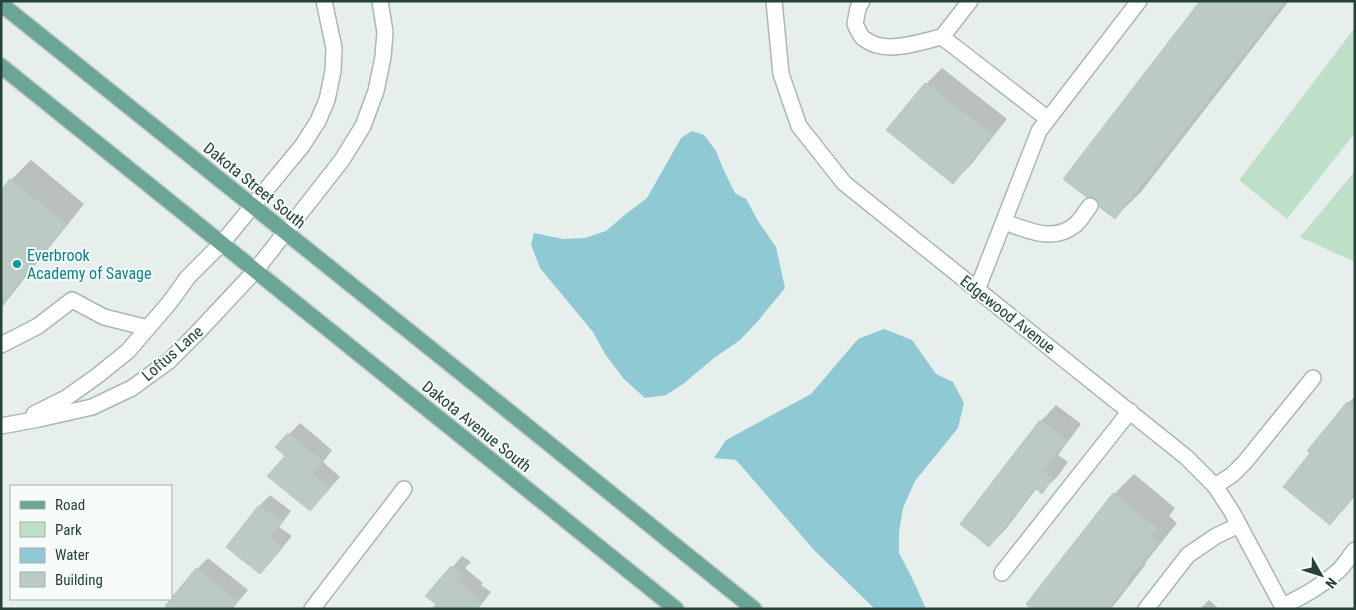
<svg xmlns="http://www.w3.org/2000/svg" width="1356" height="610" font-family="'Roboto Condensed',sans-serif">
  <style>
    .green { fill: #bfe0c8 }
    .water { fill: #8ec9d4 }
    .shadow { fill: #0003 }
    .building { fill: #bbcac4; stroke: #b8c9c2 }
    .lines { fill: none; stroke-linecap: round; stroke-linejoin: round }
    .minor-casing { stroke: #a8b8b2; stroke-width: 18 }
    .major-casing { stroke: #c2cac8; stroke-width: 18 }
    .minor { stroke: #fff; stroke-width: 15 }
    .major { stroke: #6aa596; stroke-width: 15 }
    .culture-dot { fill: #0f9aa8; stroke: #f7fbf9; stroke-width: 2 }
    .labels { text-anchor: middle; stroke-width: 4; stroke-linejoin: round; paint-order: stroke }
    .street-label { font-size: 16px; fill: #24423a; stroke: #f7fbf9 }
    .culture-label { font-size: 16px; fill: #0d838f; stroke: #f7fbf9; text-anchor: start }
  </style>
  <rect width="100%" height="100%" fill="#e6efeb"/>
  <g class="green">
    <polygon points="1354,29 1355,133 1287,219 1239,180"/>
    <polygon points="1355,171 1355,262 1300,237"/>
  </g>
  <g class="water">
    <polygon points="692,131 704,135 716,151 725,173 735,193 746,199 758,221 776,247 785,288 758,321 740,340 714,358 683,384 666,395 645,398 624,379 605,354 593,332 540,268 531,245 534,233 563,239 585,238 606,231 626,214 647,198 681,138"/>
    <polygon points="884,329 912,340 936,374 953,382 964,403 958,428 915,481 903,508 899,532 899,553 913,580 926,609 875,609 814,550 736,460 714,458 726,440 811,394 858,339"/>
  </g>
  <g class="shadow">
    <polygon points="1201,1 1289,1 1141,192 1115,217"/>
    <polygon points="942,68 1007,119 969,167 953,182 926,84"/>
    <polygon points="31,160 84,204 1,308 1,192 11,180"/>
    <polygon points="1355,396 1355,496 1345,508 1330,524 1312,453 1348,403"/>
    <polygon points="1056,405 1081,424 1058,455 1068,462 1057,477 1041,492 1037,488 1005,530 989,546 962,524 1041,421"/>
    <polygon points="300,423 332,450 323,462 340,477 321,498 286,456 277,447"/>
    <polygon points="1134,474 1175,508 1169,516 1177,523 1145,563 1146,564 1111,609 1034,609 1028,604 1114,494"/>
    <polygon points="270,495 291,511 279,527 292,536 270,562 228,547 260,505"/>
    <polygon points="462,556 471,562 465,568 483,583 481,585 491,592 478,609 434,609 438,604 427,596"/>
    <polygon points="208,558 248,590 232,609 167,606 197,569"/>
    <polygon points="1209,600 1219,609 1200,609"/>
  </g>
  <g class="building">
    <polygon points="1200,1 1285,1 1115,219 1063,179"/>
    <polygon points="925,83 993,135 953,184 886,130"/>
    <polygon points="10,179 66,224 1,305 1,190"/>
    <polygon points="1347,402 1355,408 1355,494 1330,525 1283,487 1310,453 1307,451"/>
    <polygon points="1040,420 1067,440 1043,471 1053,478 1042,494 1035,488 989,547 960,524"/>
    <polygon points="288,433 323,461 313,473 330,488 310,511 267,476 285,456 275,447"/>
    <polygon points="1113,493 1157,528 1150,536 1158,543 1126,583 1128,584 1108,609 1032,609 1026,604"/>
    <polygon points="259,505 282,522 269,538 283,547 260,574 226,547"/>
    <polygon points="451,566 462,574 455,579 473,594 472,596 481,603 477,609 433,609 436,604 425,596"/>
    <polygon points="196,568 238,601 232,609 169,609 165,606"/>
  </g>
  <g class="lines">
    <g class="minor-casing">
      <g id="minor">
        <polyline points="774,1 781,74 799,126 844,183 1186,457 1215,486 1232,512 1284,609"/>
        <path d="M862 1 858 8 855 24C857 28 860 35 863 38 885 56 918 42 942 37"/>
        <polyline points="970,1 942,37 1048,119"/>
        <path d="M1004 222C1028 230 1053 243 1075 225 1081 220 1085 212 1090 206"/>
        <polyline points="977,290 1039,131 1139,1"/>
        <polyline points="1,345 38,326 72,300 104,317 148,328"/>
        <polyline points="34,414 66,398 97,376 128,351 170,302 188,277 222,243 302,146 318,121 327,100 333,71 334,48 324,1"/>
        <polyline points="1,426 39,419 92,407 132,388 169,361 197,333 255,271 342,160 363,126 376,91 383,57 385,32 380,1"/>
        <polyline points="1215,486 1232,475 1245,462 1313,378"/>
        <polyline points="1002,573 1130,411"/>
        <path d="M1283 606C1303 596 1320 587 1337 572 1344 566 1349 557 1355 550"/>
        <polyline points="312,609 404,489"/>
        <polyline points="1146,609 1188,555 1216,536 1239,525"/>
      </g>
    </g>
    <g class="major-casing">
      <g id="major">
        <polyline points="1,4 486,393 754,609"/>
        <polyline points="1,66 676,609"/>
      </g>
    </g>
    <use href="#minor" class="minor"/>
    <use href="#major" class="major"/>
  </g>
  <circle class="culture-dot" cx="17" cy="264" r="5"/>
  <g class="labels">
    <g class="street-label">
      <text transform="translate(255 185) rotate(39)" y="6">Dakota Street South</text>
      <text transform="translate(1008 314) rotate(38)" y="6">Edgewood Avenue</text>
      <text transform="translate(172 353) rotate(-41)" y="6">Loftus Lane</text>
      <text transform="translate(477 426) rotate(39)" y="6">Dakota Avenue South</text>
    </g>
    <g class="culture-label">
      <text x="27" y="261">Everbrook<tspan x="27" dy="18">Academy of Savage</tspan></text>
    </g>
  </g>
  <rect width="1356" height="610" fill="none" stroke="#24423a" stroke-width="5"/>
  <rect x="10" y="485" width="162" height="115" fill="#f7fbf9" stroke="#a3b1ad"/>
  <rect x="20" y="501" width="25" height="8" fill="#6aa596" stroke="#a3b1ad"/>
  <text x="55" y="510" font-size="15" fill="#24423a">Road</text>
  <rect x="20" y="522" width="25" height="15" fill="#bfe0c8" stroke="#a3b1ad"/>
  <text x="55" y="535" font-size="15" fill="#24423a">Park</text>
  <rect x="20" y="548" width="25" height="15" fill="#8ec9d4" stroke="#a3b1ad"/>
  <text x="55" y="560" font-size="15" fill="#24423a">Water</text>
  <rect x="20" y="572" width="25" height="15" fill="#bbcac4" stroke="#a3b1ad"/>
  <text x="55" y="585" font-size="15" fill="#24423a">Building</text>
  <g transform="translate(1321 575) rotate(129)" stroke="#f7fbf9" stroke-width="4" paint-order="stroke">
  <path d="M0-4L9 19L0 12L-9 19Z" fill="#24423a"/>
  <text y="-8" font-size="14" font-weight="bold" text-anchor="middle" fill="#24423a">N</text>
  </g>
</svg>
